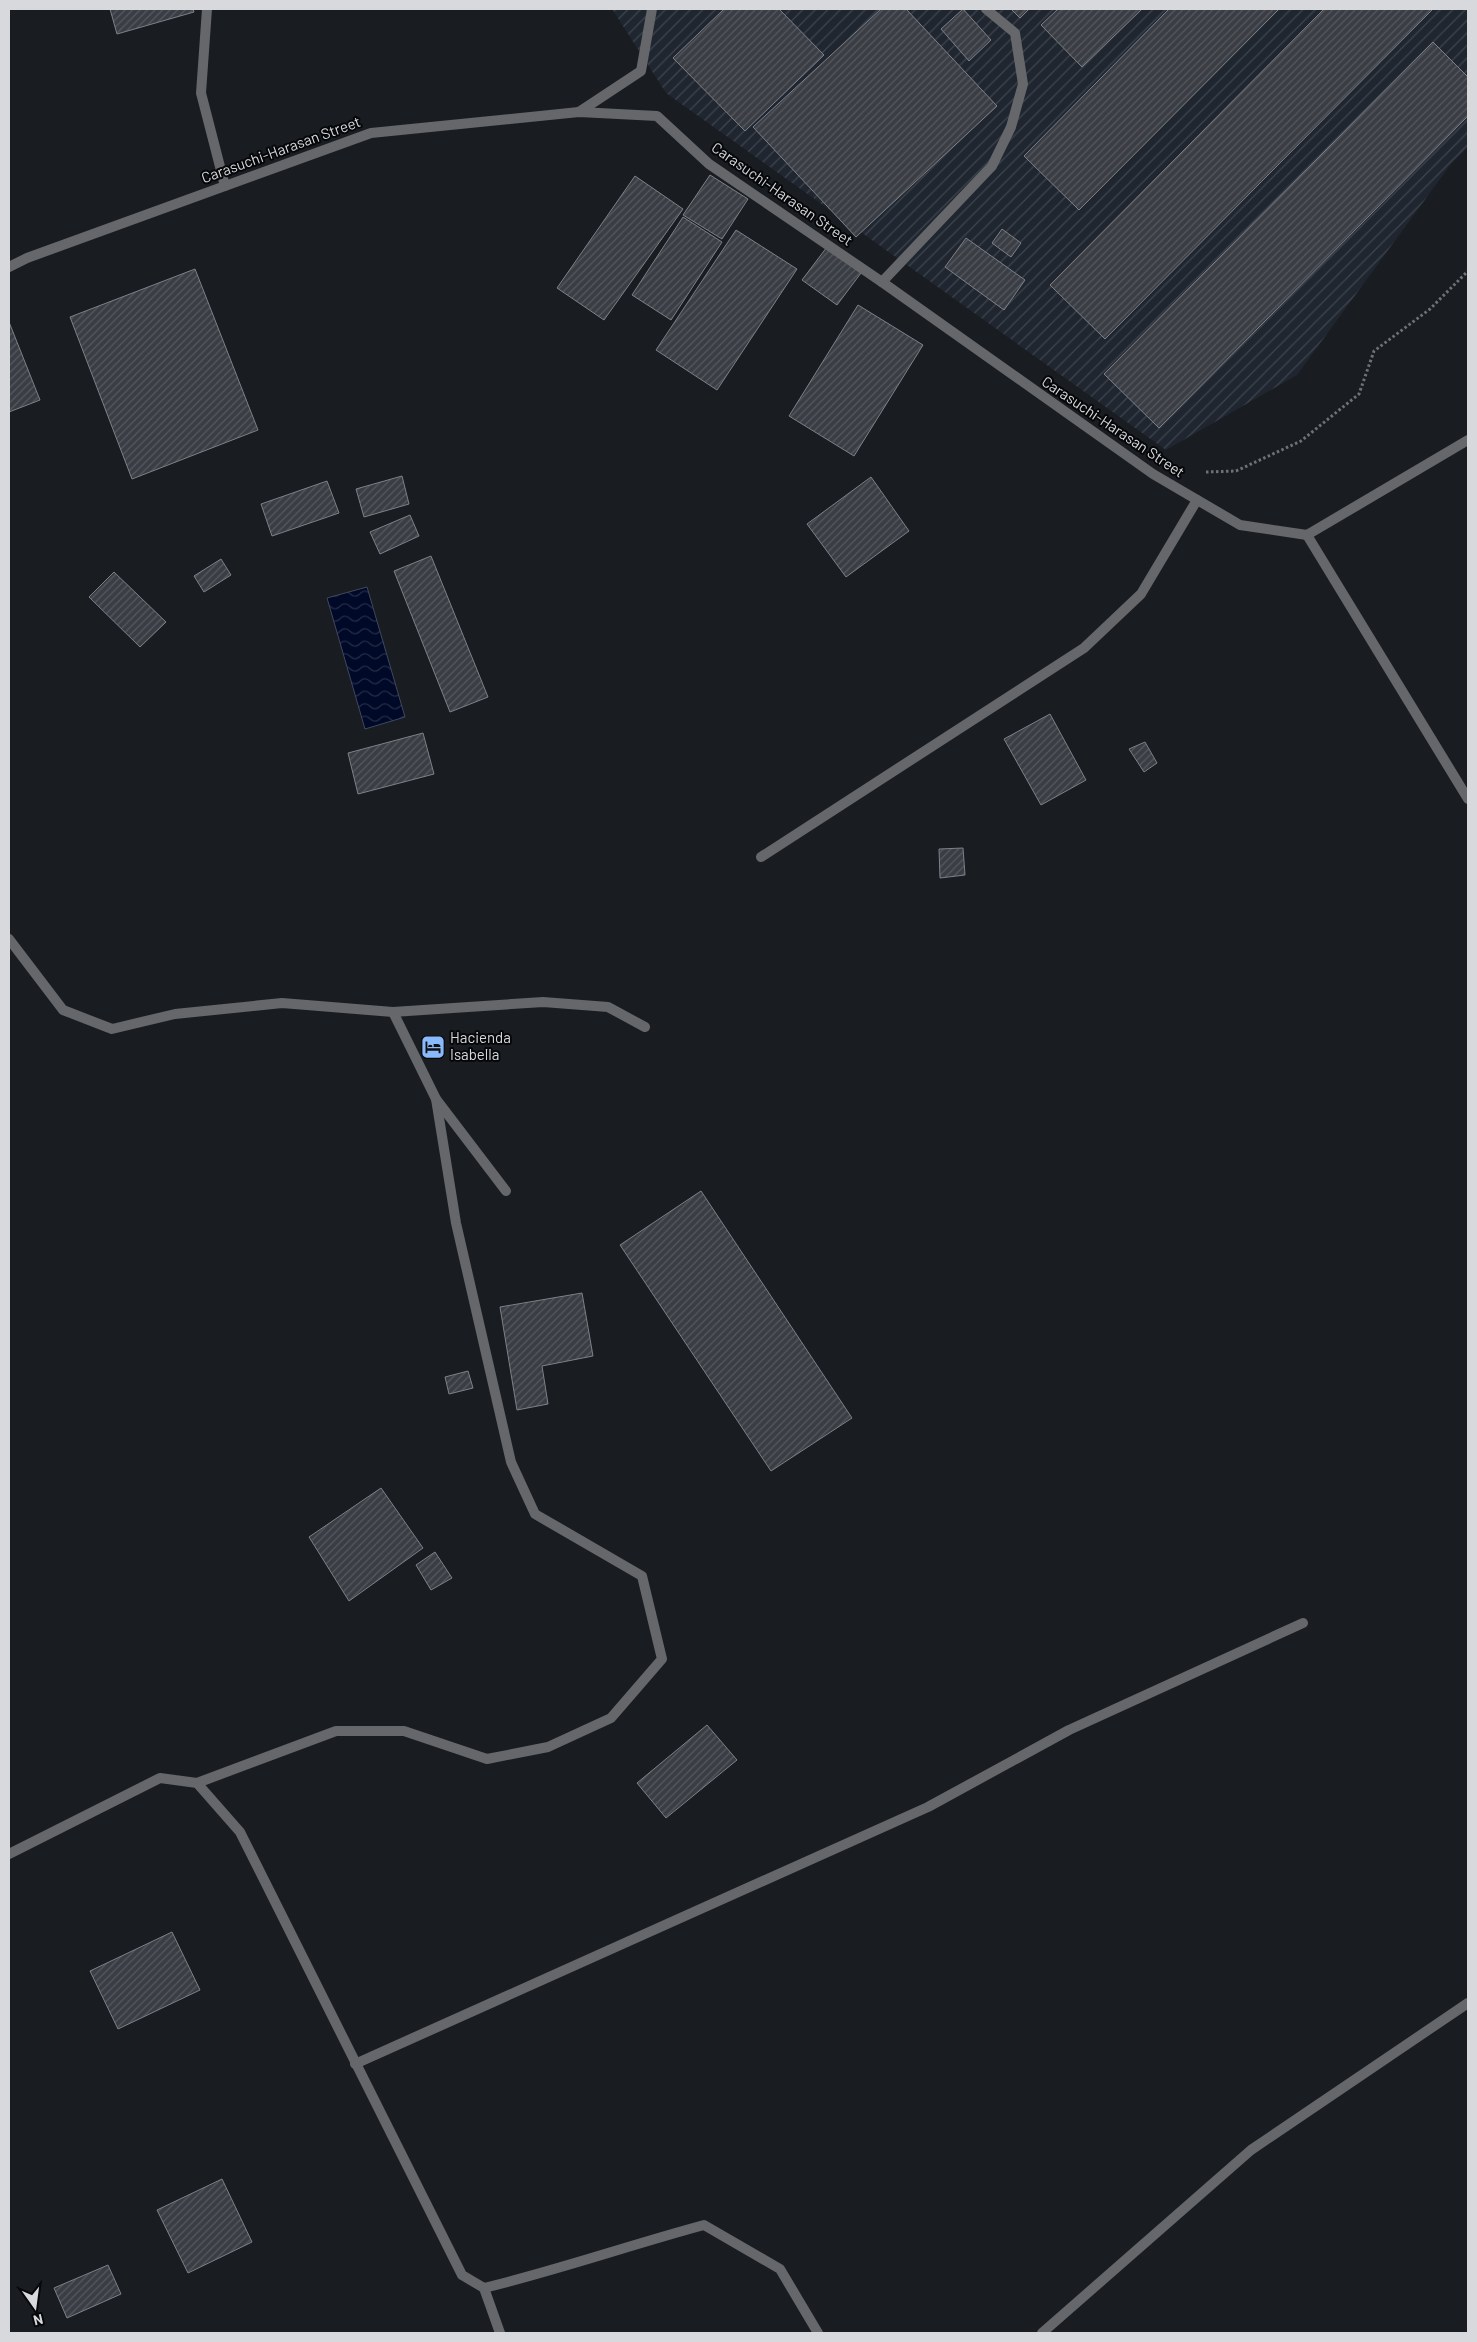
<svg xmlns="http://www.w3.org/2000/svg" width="1477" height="2342" font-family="Barlow,sans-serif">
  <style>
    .industrial { fill: url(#industrial-furrows) }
    .water { fill: url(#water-waves); stroke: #40475e }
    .building { fill: url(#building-hatch); stroke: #7d8188 }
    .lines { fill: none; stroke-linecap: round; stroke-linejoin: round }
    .path { stroke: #6e7175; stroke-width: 3; stroke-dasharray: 2.5 2.5; stroke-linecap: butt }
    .service { stroke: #65676a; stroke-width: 10 }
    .minor { stroke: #65676a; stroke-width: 10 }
    .tertiary { stroke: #65676a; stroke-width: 10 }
    .labels { text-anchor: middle; stroke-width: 4; stroke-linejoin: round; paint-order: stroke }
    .street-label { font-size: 15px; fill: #d7d9dd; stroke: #060709 }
    .poi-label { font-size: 15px; fill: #d7d9dd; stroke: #060709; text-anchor: start }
  </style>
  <defs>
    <pattern id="industrial-furrows" width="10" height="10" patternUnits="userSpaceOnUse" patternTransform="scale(1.25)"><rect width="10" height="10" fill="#1f2630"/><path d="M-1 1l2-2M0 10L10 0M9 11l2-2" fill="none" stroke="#3f454e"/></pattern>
    <pattern id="water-waves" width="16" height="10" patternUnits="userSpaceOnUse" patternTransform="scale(1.25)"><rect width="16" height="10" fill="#000927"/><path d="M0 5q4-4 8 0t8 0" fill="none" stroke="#242c46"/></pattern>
    <pattern id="building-hatch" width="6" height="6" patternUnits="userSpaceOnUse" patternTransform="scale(1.25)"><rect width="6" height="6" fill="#3a3e44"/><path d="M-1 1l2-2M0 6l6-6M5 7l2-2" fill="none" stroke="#56595f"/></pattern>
  </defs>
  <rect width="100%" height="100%" fill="#191c21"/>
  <polygon class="industrial" points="612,9 1468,9 1468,147 1451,164 1297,375 1166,450 666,93"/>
  <polygon class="water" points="367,587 405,717 365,729 327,598"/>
  <g class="building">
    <polygon points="110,9 193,9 194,12 117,34"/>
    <polygon points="724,9 779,9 824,55 745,131 673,58"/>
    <polygon points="881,9 906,9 997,106 856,237 753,127"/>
    <polygon points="963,9 991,40 969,61 941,29"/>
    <polygon points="1011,9 1029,9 1020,18"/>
    <polygon points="1058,9 1142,9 1082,67 1041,25"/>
    <polygon points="1169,9 1279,9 1079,210 1024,156"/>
    <polygon points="1324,9 1433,9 1105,339 1050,285"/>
    <polygon points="1433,42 1468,77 1468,116 1159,428 1104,374"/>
    <polygon points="710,175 748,199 722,239 683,215"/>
    <polygon points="635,176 683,209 604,320 557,288"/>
    <polygon points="683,217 722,242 671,320 632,295"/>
    <polygon points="1002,229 1021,243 1011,257 992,243"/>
    <polygon points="736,230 797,269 717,390 656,350"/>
    <polygon points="966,238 1025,280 1004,310 945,267"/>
    <polygon points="827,247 861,273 837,305 802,280"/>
    <polygon points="195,269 258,430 132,479 70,317"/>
    <polygon points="858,305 923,345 854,456 789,416"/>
    <polygon points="9,322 40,400 9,412"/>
    <polygon points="402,476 409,504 364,517 356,489"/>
    <polygon points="871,477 909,531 846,577 807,524"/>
    <polygon points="327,481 339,513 272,536 261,504"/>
    <polygon points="410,515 419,536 380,554 370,532"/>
    <polygon points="431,556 488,697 450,712 394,571"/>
    <polygon points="221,559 231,575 204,592 194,576"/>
    <polygon points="114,572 166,622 140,647 89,597"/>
    <polygon points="1050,714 1086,780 1041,805 1004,739"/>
    <polygon points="423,733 434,774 358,794 348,753"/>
    <polygon points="1145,742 1157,763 1144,772 1129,749"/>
    <polygon points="963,848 965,875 940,878 939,849"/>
    <polygon points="701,1191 852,1418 771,1471 620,1245"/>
    <polygon points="582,1293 593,1356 542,1366 548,1404 517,1410 500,1307"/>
    <polygon points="468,1371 473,1388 449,1394 445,1377"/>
    <polygon points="381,1488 423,1548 349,1601 309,1537"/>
    <polygon points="435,1552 452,1578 431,1590 416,1565"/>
    <polygon points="707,1725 737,1760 666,1818 637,1783"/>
    <polygon points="172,1932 200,1990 118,2029 90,1971"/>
    <polygon points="222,2179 252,2242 188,2273 157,2210"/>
    <polygon points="108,2265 121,2294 67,2318 54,2288"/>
  </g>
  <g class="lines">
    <polyline class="path" points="1206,472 1236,471 1301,441 1359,394 1374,351 1430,309 1468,271"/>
    <g class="service">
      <polyline points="207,9 201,93 225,186"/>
      <polyline points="579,112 641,71 652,9"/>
      <polyline points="882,282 992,166 1011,127 1023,84 1015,33 986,9"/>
      <polyline points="761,857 1084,648 1141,594 1197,500"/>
      <polyline points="484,2288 500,2333"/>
    </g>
    <g class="minor">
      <polyline points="1307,535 1468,799"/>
      <polyline points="9,939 63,1010 112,1029 175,1014 282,1003 393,1012 543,1002 608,1007 645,1027"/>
      <polyline points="393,1012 436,1099 506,1191"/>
      <polyline points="197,1783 336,1731 404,1731 487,1759 548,1747 611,1718 662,1659 642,1576 535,1514 511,1462 456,1223 436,1099"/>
      <path d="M9 1854 160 1778 197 1783 240 1832 462 2275 484 2288C558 2270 630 2245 704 2225L780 2269 818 2333"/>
      <polyline points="355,2064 928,1807 1069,1730 1303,1623"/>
      <polyline points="1042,2333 1251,2150 1468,2003"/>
    </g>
    <polyline class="tertiary" points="9,267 27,258 371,133 579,112 657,116 709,164 882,282 1153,474 1240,525 1307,535 1468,440"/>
  </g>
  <defs>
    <g id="hotel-square" transform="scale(1.25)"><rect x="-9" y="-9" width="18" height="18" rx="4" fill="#8abafc" stroke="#060709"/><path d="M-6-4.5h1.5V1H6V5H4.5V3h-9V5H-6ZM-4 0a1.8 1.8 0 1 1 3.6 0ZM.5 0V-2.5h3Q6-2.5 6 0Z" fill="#111"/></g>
  </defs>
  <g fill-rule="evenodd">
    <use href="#hotel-square" x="433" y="1047"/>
  </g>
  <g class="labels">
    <g class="street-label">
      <text transform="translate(281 150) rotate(-20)" y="5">Carasuchi-Harasan Street</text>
      <text transform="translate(782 194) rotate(35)" y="5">Carasuchi-Harasan Street</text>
      <text transform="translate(1113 427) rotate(34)" y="5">Carasuchi-Harasan Street</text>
    </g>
    <g class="poi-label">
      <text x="450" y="1043">Hacienda<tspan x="450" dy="17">Isabella</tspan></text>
    </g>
  </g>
  <rect width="1477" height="2342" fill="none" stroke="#d7d9dd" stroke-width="20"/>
  <g transform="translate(35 2307) rotate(166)" stroke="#060709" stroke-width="4" paint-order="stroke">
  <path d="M0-4L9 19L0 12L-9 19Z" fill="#d7d9dd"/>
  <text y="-8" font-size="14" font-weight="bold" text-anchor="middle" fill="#d7d9dd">N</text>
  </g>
</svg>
